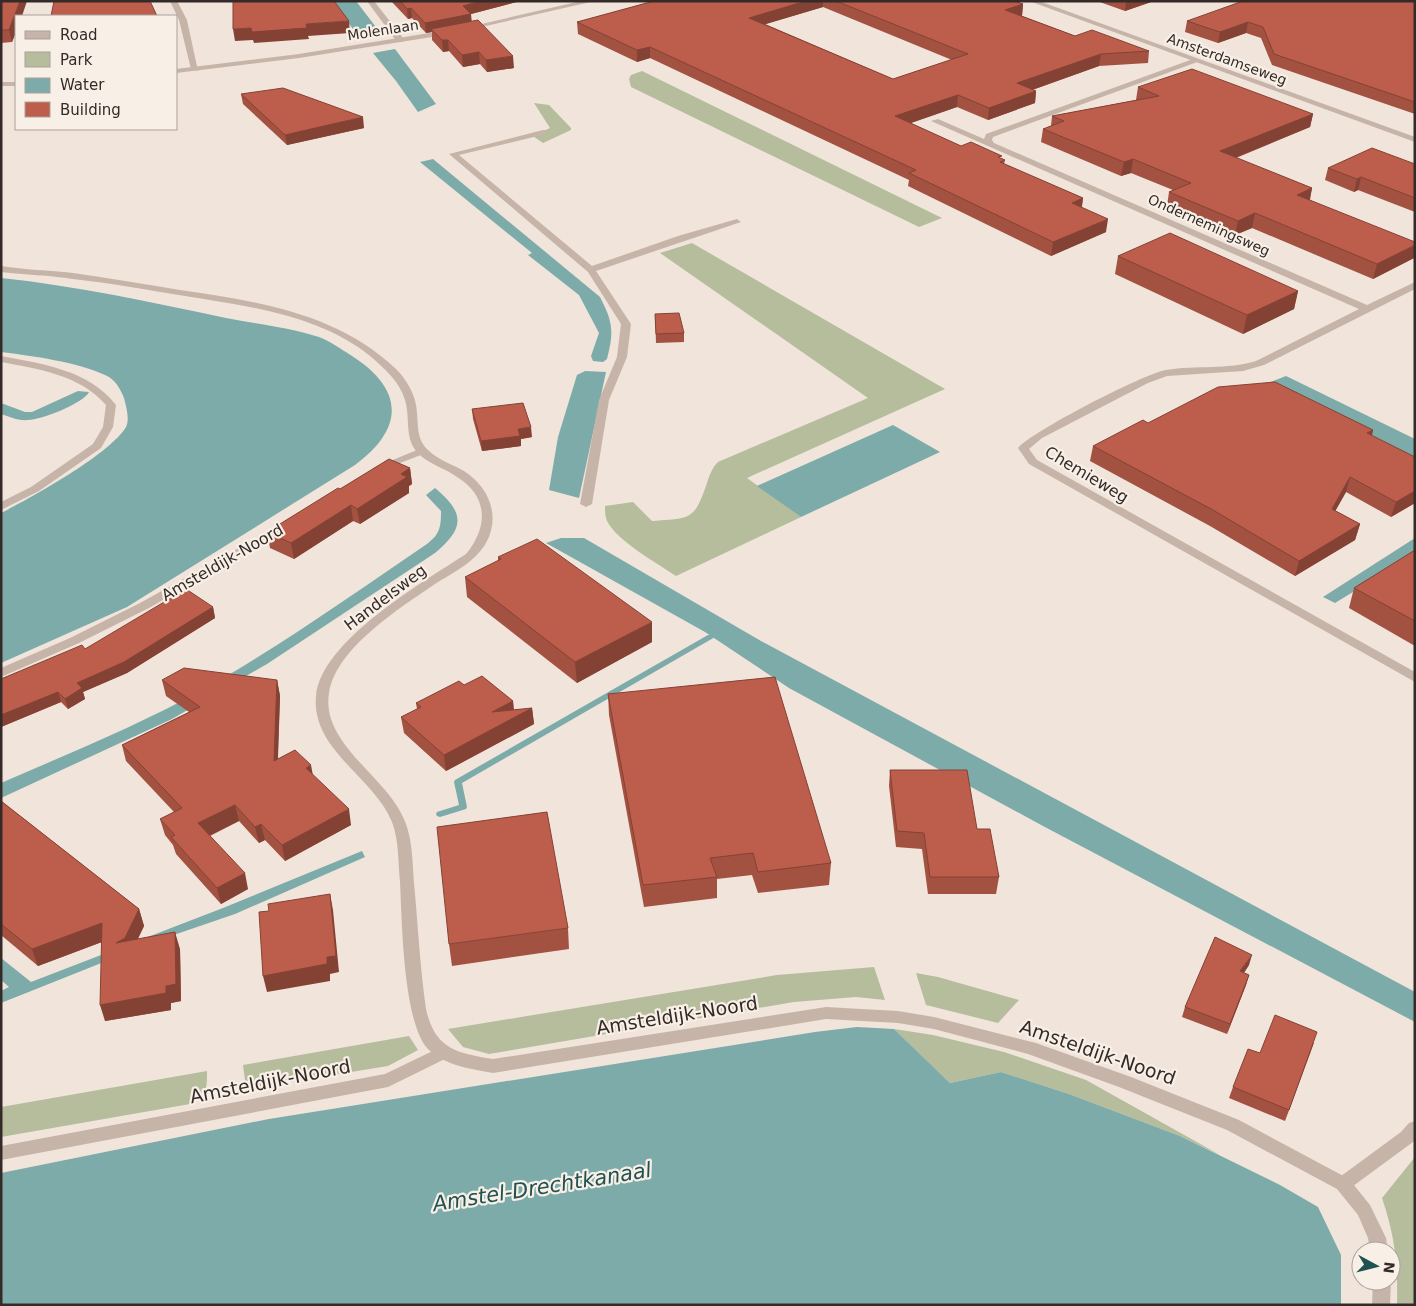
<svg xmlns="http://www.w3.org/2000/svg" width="1416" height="1306" font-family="'DejaVu Sans',sans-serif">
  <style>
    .green { fill: #b5bd9c }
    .water { fill: #7caba9 }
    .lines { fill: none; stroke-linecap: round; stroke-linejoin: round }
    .stream { fill: #7caba9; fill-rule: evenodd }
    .minor { fill: #c7b4a8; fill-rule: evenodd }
    .tertiary { fill: #c7b4a8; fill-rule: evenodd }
    .wall { fill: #a35141; fill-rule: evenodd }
    .shaded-wall { fill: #844235 }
    .building { fill: #bd5e4c; stroke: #844235 }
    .labels { text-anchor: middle; stroke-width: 4.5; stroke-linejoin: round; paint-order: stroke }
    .far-street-label { font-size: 14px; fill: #342b28; stroke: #f8efe7 }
    .street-label { font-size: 16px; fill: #342b28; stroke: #f8efe7 }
    .near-street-label { font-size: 19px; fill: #342b28; stroke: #f8efe7 }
    .near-water-label { font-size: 21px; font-style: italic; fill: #205252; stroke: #f8efe7 }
  </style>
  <rect width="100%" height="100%" fill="#f0e4db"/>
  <g class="green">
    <polygon points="642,71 942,218 919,227 631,87 629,79 631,75"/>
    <polygon points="534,103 549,105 571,128 571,130 543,143 533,136 550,128"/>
    <path d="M692 243 945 389 747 478 801 517 676 576C657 563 617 541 607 521 605 516 605 511 605 506L633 502 652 521C691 518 694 521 707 483 710 474 712 468 718 462L868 398 660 253Z"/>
    <polygon points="874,967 885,1000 856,997 794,1002 489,1054 463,1047 448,1029 777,975"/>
    <polygon points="916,973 938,977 1019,1000 998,1023 926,1005"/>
    <polygon points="894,1029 933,1035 1004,1052 1086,1080 1220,1155 1180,1136 1069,1094 1001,1072 950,1083"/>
    <polygon points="409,1036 418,1050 388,1066 252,1088 246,1088 243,1065"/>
    <path d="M207 1071C207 1089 207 1095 190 1104L1 1137V1107Z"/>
    <path d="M1415 1157V1305H1397C1398 1263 1395 1237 1382 1198Z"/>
  </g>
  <g class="water">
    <polygon points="333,1 356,1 382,35 360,39"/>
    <polygon points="395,49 436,104 418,112 396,81 373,53"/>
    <path d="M433 159 600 297C613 322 614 332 607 359L603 362 593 361 591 356 599 333 579 295 528 255 532 253 420 162Z"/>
    <path d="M1 278C77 286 151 302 226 318 256 324 289 327 319 337 330 341 341 349 352 356 405 390 404 429 355 465L127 607 1 663V513C31 498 110 454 126 427 130 419 126 406 124 398 120 388 115 379 105 375 78 362 32 356 1 352Z"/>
    <polygon points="585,371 606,372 579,498 549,490 558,437 577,375"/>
    <polygon points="1286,376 1415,439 1415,459 1263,385"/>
    <path d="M78 391 89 392C84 403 41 420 28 420 18 421 10 417 1 414V403L25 412H32Z"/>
    <polygon points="893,425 940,452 801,517 757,486"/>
    <path d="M435 488C465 513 465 528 435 553L267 664 172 719 1 798V783C70 753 139 725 204 689 281 646 353 594 427 544 440 534 441 527 441 511L426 495Z"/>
    <polygon points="561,538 584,538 761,641 1415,992 1415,1022 1043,826 789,688 705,632 546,543"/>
    <polygon points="1415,538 1415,554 1335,603 1323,597"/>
    <polygon points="362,851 365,857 235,914 159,940 1,1003 1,991 9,987 1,980 1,958 31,982 223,908"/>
    <polygon points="857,1027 894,1029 950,1083 1001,1072 1069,1094 1180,1136 1280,1185 1318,1207 1341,1255 1341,1305 1,1305 1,1173 269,1119 815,1032"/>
  </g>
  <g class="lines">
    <polygon class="stream" points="708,635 714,635 715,637 462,783 467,807 466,809 440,817 437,816 436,814 437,812 459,805 454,782 455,780"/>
    <g class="minor">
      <polygon points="170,1 177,1 187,20 198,71 191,69 179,20"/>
      <polygon points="367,1 374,1 403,38 403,42 397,42"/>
      <path d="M1193 59 1200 61 993 137 992 140 994 143 1367 305 1415 282V289L1264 365 1243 371 1167 376 1148 383 1042 438 1029 449 1037 460 1415 672V682L1029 464 1018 448C1031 432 1143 374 1166 370 1196 365 1227 370 1256 361L1359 309 931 121 938 119 984 139 986 134Z"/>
      <polygon points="543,130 546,130 546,134 459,155 592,266 678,236 737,219 741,222 596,271 631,324 627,357 609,400 592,504 586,507 580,504 599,400 617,357 621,324 588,272 449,154"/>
      <path d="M1 356C43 364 89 370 116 405L113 427 101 448 39 491 1 510V502L31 487 93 444 103 427 106 405C80 375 39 369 1 362Z"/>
      <polygon points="422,448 426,449 427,451 426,453 382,470 374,470 373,468"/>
      <polygon points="282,524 286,525 288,527 286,529 149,608 79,643 1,677 1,668 70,638 140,603"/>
      <polygon points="443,1046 449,1047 451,1052 449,1057 388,1087 1,1160 1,1146 385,1074"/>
      <polygon points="1415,1121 1415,1140 1413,1142 1349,1189 1343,1191 1337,1189 1334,1184 1337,1179 1401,1132 1409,1123"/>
    </g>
    <g class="tertiary">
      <polygon points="581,1 595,1 468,30 464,28"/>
      <polygon points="1029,1 1039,1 1415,137 1415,142"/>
      <polygon points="448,30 452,32 451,34 299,58 176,73 176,69 299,54"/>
      <rect x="1" y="82" width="15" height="4"/>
      <path d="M1 266C25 270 49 270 73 273 109 278 144 284 180 290 257 301 337 313 396 369 405 378 414 392 416 405 419 421 415 438 428 450 438 460 452 464 464 471 489 487 501 516 486 543 475 562 454 572 435 584 400 608 336 648 329 693 321 741 382 775 401 813 413 835 412 859 414 883 418 925 420 967 426 1009 435 1049 456 1053 493 1059L826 1007 898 1011 934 1017 1036 1043 1131 1077 1239 1120 1349 1179 1370 1205 1386 1238 1388 1251H1370L1368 1238 1358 1215 1337 1189 1227 1130 1119 1087 1028 1054 934 1029 898 1023 826 1019 493 1073C472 1069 446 1066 429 1050 403 1026 402 920 400 882 398 862 399 840 392 822 374 777 311 750 316 696 321 641 423 582 466 554 488 527 489 497 457 477 446 469 432 465 421 456 403 441 411 420 405 400 400 382 384 368 370 356 319 315 247 306 185 296 148 290 110 283 73 279 49 275 25 275 1 272Z"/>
      <polygon points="1373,1281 1391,1281 1390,1305 1372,1305"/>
    </g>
  </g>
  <g class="wall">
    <polygon points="1,1 16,16 16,32 12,42 1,43"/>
    <polygon points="391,1 520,1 471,14 471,21 514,68 487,72 480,64 463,67 449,51 443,52 432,40 432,32 426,33 412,18 408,19"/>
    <path d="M654 1H1014L1023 4 1022 16 1075 36 1149 51 1148 63 1099 66 1032 90 1036 91 1035 103 988 120 957 107 910 123 961 146 1005 160 1004 164 1083 198 1082 207 1106 232 1051 256 908 186 909 180 650 58 637 62 578 34 577 22ZM823 7 952 60 893 79 765 24Z"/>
    <polygon points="1097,1 1154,1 1125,11"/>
    <polygon points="1415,1 1415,114 1272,65 1261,38 1246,33 1218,43 1185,32 1187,21"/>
    <polygon points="1138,87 1313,114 1310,127 1236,158 1312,188 1310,200 1414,258 1373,279 1252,228 1235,235 1167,206 1169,192 1173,190 1131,173 1121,176 1041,142 1043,129 1051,126 1052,116 1136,100"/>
    <polygon points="241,94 364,128 287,145 243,104"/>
    <polygon points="1415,164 1415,212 1358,190 1354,192 1325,180 1328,168"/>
    <polygon points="1118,256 1298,291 1294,309 1243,334 1115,274"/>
    <polygon points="655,314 684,333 684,342 656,343"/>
    <polygon points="472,409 532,437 521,439 521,446 482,451 473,419"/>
    <polygon points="1148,423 1373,430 1372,436 1415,457 1415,503 1391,517 1346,492 1335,511 1360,524 1355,540 1295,576 1210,526 1090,461 1093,446"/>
    <polygon points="410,468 412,484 409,486 409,493 360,524 353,521 294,559 270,548 267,532 340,489"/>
    <polygon points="1415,550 1415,646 1349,608 1354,588"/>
    <polygon points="498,557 652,642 577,683 467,597 465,577 498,561"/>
    <polygon points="213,607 215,618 127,673 83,692 85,699 68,709 61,702 1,727 1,679 85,649"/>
    <polygon points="162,680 277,680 280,696 278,759 312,774 351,825 285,861 265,840 259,843 239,821 210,836 248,889 221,904 176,854 173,845 165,835 160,819 174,812 126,761 122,745 189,712 166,696"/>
    <polygon points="464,685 513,701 514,710 532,708 534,724 446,771 404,733 401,717 417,709 416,703"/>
    <polygon points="608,694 831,863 829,885 758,893 752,875 717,879 717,898 644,907 609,715"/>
    <polygon points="890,770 977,829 999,877 996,894 928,894 922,849 896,847 889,786"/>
    <polygon points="1,801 139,909 144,926 138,939 180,949 181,1001 171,1003 171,1010 105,1021 102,942 38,966 1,935"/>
    <polygon points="568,928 569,949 452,966 449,944"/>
    <polygon points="1249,965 1244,973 1249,975 1246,985 1227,1034 1182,1017 1185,1007"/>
    <polygon points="1314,1043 1285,1121 1229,1098 1233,1087 1260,1053"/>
  </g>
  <g class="shaded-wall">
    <polygon points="20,1 27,1 22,16 16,16 16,32 12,42 9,30"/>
    <polygon points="481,1 520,1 471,14 472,24 431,29 432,32 426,33 425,23 463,6"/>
    <polygon points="806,1 823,1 823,7 749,29 749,18"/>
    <polygon points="1126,1 1154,1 1125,11"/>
    <polygon points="1023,4 1022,16 1005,10"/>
    <polygon points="411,8 412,18 408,19 407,9"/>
    <polygon points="349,21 350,33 308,36 309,39 254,43 253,40 235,41 233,29"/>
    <polygon points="1248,22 1246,33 1218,43 1220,32"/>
    <polygon points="442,40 448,40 449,51 443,52"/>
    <polygon points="650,47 650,58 637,62 637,50"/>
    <polygon points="479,52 480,64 463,67 462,55"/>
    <polygon points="1101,54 1099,66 1015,96 1017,83"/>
    <polygon points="513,56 514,68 487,72 486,60"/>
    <polygon points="1036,91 1035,103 988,120 989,108"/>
    <polygon points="958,95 957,107 894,129 895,116"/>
    <polygon points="1313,114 1310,127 1217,165 1220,151"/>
    <polygon points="363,117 364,128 287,145 285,135"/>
    <polygon points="1133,159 1131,173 1121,176 1124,162"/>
    <polygon points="1361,177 1358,190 1354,192 1357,179"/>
    <polygon points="1312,188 1309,202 1297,195"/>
    <polygon points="1083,198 1081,211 1072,203"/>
    <polygon points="1255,213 1252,228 1235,235 1238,221"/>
    <polygon points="1108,219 1106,232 1051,256 1053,242"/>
    <polygon points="1415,245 1414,258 1373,279 1377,264"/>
    <polygon points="1298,291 1294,309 1243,334 1247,315"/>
    <polygon points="531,427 532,437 521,439 521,446 482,451 481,441 518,429"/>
    <polygon points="1373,430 1369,444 1367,433"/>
    <polygon points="410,468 412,484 409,486 409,493 360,524 357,509 401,474"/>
    <polygon points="1350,477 1346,492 1328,524 1332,509"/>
    <polygon points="1415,491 1415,503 1391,517 1396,502"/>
    <polygon points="351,505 353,521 294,559 291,543"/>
    <polygon points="1360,524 1355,540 1295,576 1299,561"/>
    <polygon points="213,607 215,618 127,673 83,692 85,699 68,709 65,699 77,683"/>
    <polygon points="652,622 652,642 577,683 575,662"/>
    <polygon points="277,680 280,696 277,777 274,761"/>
    <polygon points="58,692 61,702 1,727 1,715"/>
    <polygon points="513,701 514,717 492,712"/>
    <polygon points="532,708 534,724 446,771 444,755"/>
    <polygon points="311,765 314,781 306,768"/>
    <polygon points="235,805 239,821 202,839 198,823"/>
    <polygon points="349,809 351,825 285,861 282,845"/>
    <polygon points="261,824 265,840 259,843 255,827"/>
    <polygon points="245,873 248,889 221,904 217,888"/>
    <polygon points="330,894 333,910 339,972 330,974 330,981 267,992 263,976 327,957"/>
    <polygon points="139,909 144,926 130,954 116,943"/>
    <polygon points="102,923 107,940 38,966 32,949"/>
    <polygon points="175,932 180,949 181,1001 171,1003 171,1010 105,1021 100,1005 166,986"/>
    <polygon points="1252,955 1249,965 1237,982 1240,971"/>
    <polygon points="1249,975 1246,985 1227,1034 1230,1024"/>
  </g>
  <g class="building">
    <polygon points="1,1 20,1 9,30 1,30"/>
    <polygon points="54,1 150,1 157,16 51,16"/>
    <polygon points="233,1 334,1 349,21 306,24 307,28 252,32 251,28 233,29"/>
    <polygon points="400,1 481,1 463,6 471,14 425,23 411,8 407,9"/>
    <polygon points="654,1 806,1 749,18 893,79 968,54 836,1 1014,1 1023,4 1005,10 1075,36 1092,30 1149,51 1101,54 1017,83 1036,91 989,108 958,95 895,116 961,146 971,142 1002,156 998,157 1005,160 1000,162 1083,198 1072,203 1108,219 1053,242 909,173 916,170 650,47 637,50 577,22"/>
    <polygon points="1243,1 1415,1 1415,102 1274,54 1263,27 1248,22 1220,32 1187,21"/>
    <polygon points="478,20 513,56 486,60 479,52 462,55 448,40 442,40 431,29"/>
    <polygon points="1192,69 1313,114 1220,151 1312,188 1297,195 1415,242 1415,245 1377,264 1255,213 1238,221 1169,192 1191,183 1133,159 1124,162 1043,129 1064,121 1052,116 1159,96 1138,87"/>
    <polygon points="283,88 363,117 285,135 241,94"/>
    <polygon points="1372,148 1415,164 1415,198 1361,177 1357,179 1328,168"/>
    <polygon points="1170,233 1298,291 1247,315 1118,256"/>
    <polygon points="679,313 684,333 656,334 655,314"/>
    <polygon points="1275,382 1373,430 1367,433 1415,457 1415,491 1396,502 1350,477 1332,509 1360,524 1299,561 1213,510 1093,446 1143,420 1148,423 1218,387"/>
    <polygon points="523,403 531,427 518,429 520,436 481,441 472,409"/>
    <polygon points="389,459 410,468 401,474 407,477 357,509 351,505 291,543 267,532 338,488 340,489"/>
    <polygon points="537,539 652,622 575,662 465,577 501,559 498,557"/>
    <polygon points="1415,550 1415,621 1354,588"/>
    <polygon points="186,589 213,607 124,662 77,683 82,688 65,699 58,692 1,715 1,679 82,645 85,649"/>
    <polygon points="184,668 277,680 274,761 295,750 311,765 306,768 349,809 282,845 261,824 255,827 235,805 198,823 245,873 217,888 171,837 175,835 160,819 182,808 122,745 200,707 162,680"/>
    <polygon points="482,676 513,701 492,712 532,708 444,755 401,717 421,707 416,703 459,681 464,685"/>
    <polygon points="775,677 831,863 758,872 753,853 710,858 717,877 643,885 608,694"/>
    <polygon points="890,770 967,770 977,829 990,829 999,877 930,877 924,833 897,831"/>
    <polygon points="1,801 139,909 125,938 116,943 175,932 176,984 166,986 166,993 100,1005 102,923 32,949 1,924"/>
    <polygon points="547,812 568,928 449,944 437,827"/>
    <polygon points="330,894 336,956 327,957 327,964 263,976 259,912 269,911 268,904"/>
    <polygon points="1215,937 1252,955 1240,971 1249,975 1230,1024 1185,1007"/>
    <polygon points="1275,1015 1317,1032 1289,1110 1233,1087 1248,1049 1260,1053"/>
  </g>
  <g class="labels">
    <g class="far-street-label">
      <text transform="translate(383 30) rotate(-9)" y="5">Molenlaan</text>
      <text transform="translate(1227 59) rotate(20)" y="5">Amsterdamseweg</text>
      <text transform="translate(1209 225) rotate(24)" y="5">Ondernemingsweg</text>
    </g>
    <g class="street-label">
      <text transform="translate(1087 474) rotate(31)" y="6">Chemieweg</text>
      <text transform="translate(222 562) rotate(-30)" y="6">Amsteldijk-Noord</text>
      <text transform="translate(385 597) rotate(-37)" y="6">Handelsweg</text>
    </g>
    <g class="near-street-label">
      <text transform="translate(677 1015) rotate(-9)" y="7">Amsteldijk-Noord</text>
      <text transform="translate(1098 1052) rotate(19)" y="7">Amsteldijk-Noord</text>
      <text transform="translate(270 1081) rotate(-11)" y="7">Amsteldijk-Noord</text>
    </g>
    <g class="near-water-label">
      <text transform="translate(542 1187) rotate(-9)" y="7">Amstel-Drechtkanaal</text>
    </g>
  </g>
  <rect width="1416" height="1306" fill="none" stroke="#342b28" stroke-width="5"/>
  <rect x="15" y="15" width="162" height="115" fill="#f8efe7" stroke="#aaa19b"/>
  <rect x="25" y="31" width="25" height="8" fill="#c7b4a8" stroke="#aaa19b"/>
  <text x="60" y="40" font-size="15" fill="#342b28">Road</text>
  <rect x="25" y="52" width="25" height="15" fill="#b5bd9c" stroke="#aaa19b"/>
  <text x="60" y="65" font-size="15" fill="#342b28">Park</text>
  <rect x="25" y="78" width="25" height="15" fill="#7caba9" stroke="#aaa19b"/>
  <text x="60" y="90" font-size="15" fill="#342b28">Water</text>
  <rect x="25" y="102" width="25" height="15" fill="#bd5e4c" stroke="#aaa19b"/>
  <text x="60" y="115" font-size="15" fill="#342b28">Building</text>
  <g transform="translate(1376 1266) rotate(97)"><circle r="24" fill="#f8efe7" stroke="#aaa19b"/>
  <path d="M0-4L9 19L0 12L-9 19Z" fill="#205252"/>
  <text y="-8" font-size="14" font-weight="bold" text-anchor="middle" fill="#342b28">N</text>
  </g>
</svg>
